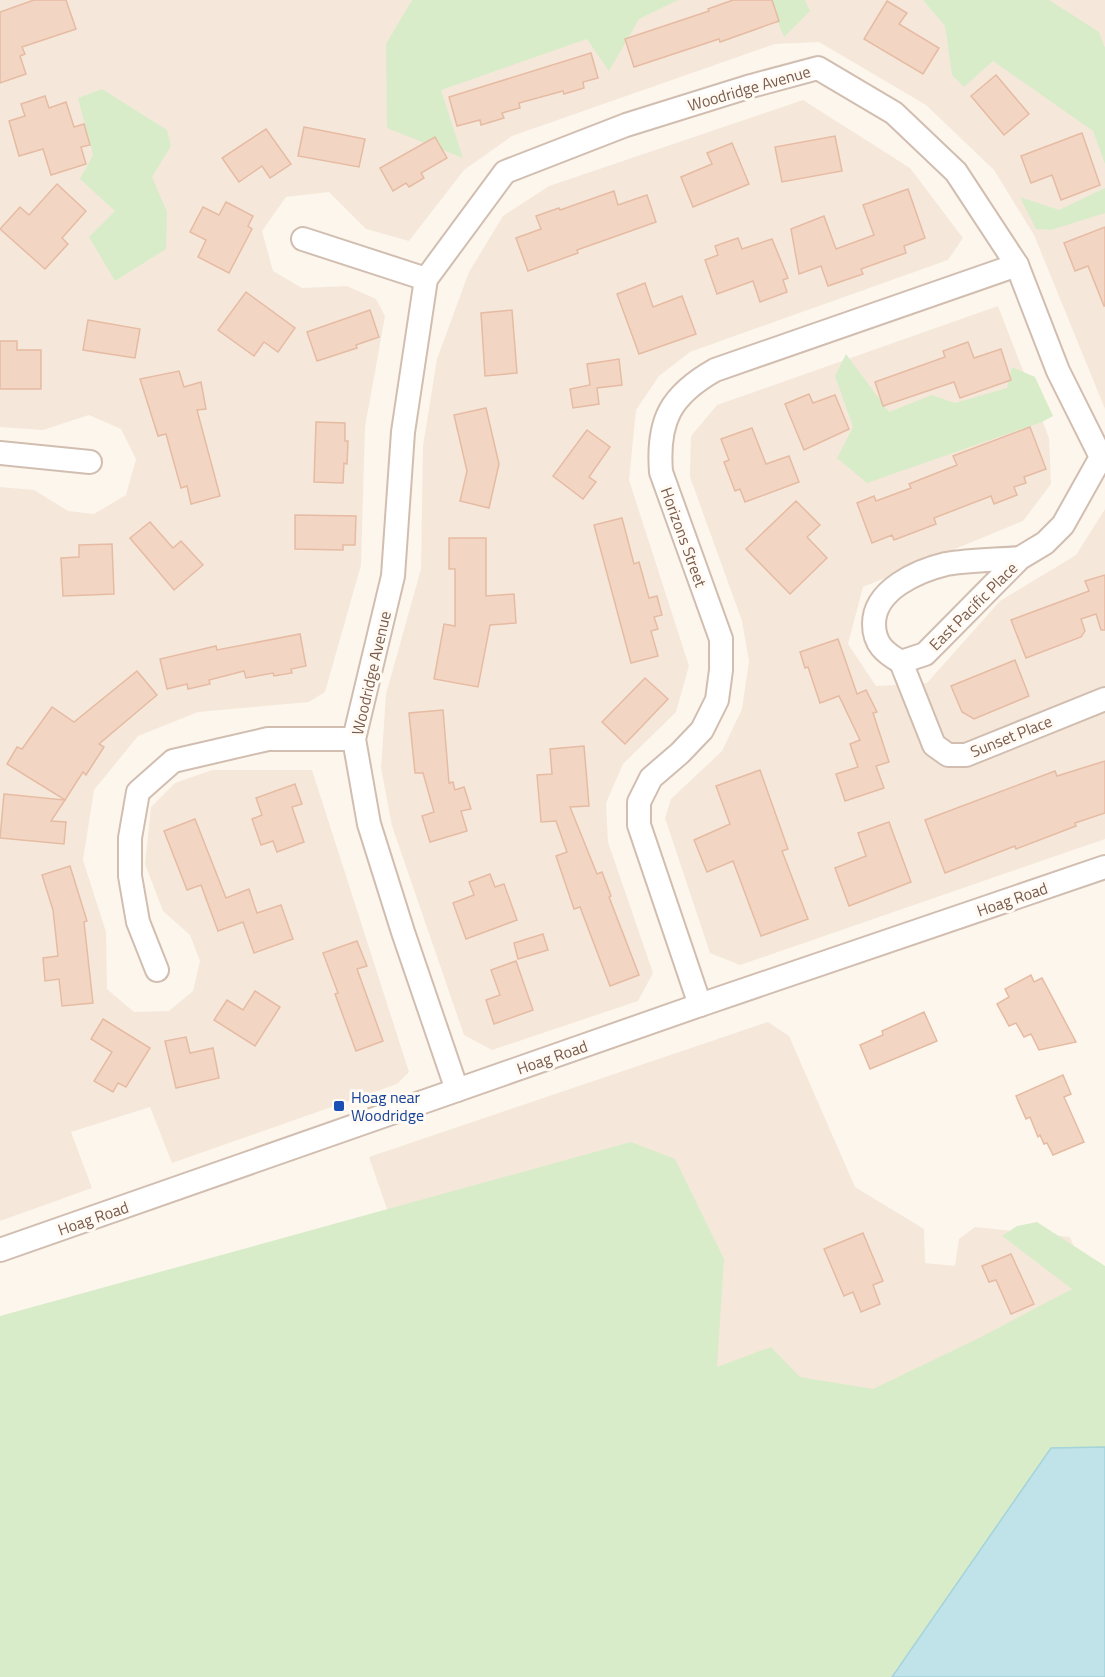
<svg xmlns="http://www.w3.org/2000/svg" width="1105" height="1677" font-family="'Titillium Web',sans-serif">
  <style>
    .residential { fill: #f5e8da }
    .green { fill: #d8ecc9 }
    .water { fill: #bfe3e8; stroke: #a5d3da; stroke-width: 1.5 }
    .building { fill: #f3d5c3; stroke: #e6bba3; stroke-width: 1.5 }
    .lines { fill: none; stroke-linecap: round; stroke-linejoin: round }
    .minor-casing { stroke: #d1beb0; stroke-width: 26 }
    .minor { stroke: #fff; stroke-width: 22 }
    .transit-dot { fill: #1a4fb4; stroke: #fffaf3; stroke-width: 2 }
    .labels { text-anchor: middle; stroke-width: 6; stroke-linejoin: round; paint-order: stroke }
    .street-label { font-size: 16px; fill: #7a5c4d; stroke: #fffaf3 }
    .transit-label { font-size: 16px; fill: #164399; stroke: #fffaf3; text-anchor: start }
  </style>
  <rect width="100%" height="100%" fill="#fdf6ec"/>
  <g class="residential">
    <polygon points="0,0 1105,0 1105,409 1034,235 994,170 926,105 819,42 775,44 512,136 464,170 409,241 366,229 329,192 286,197 262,231 273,271 302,288 347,286 376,299 385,316 365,427 361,565 325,692 309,702 198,712 138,736 94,790 83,860 106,932 107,989 134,1012 169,1011 193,991 200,961 190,935 163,911 145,864 151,807 175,783 212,770 312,770 409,1072 397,1084 172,1163 150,1107 71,1132 92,1188 0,1221 0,487 34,490 68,511 94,514 126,495 136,459 121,429 89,415 43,430 0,427"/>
    <polygon points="803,100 910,168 963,238 948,260 690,352 659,376 636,410 629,480 689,666 676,712 623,764 606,803 608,842 653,973 638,1001 492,1050 464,1035 392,826 381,768 386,694 421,569 423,446 437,359 469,272 503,216 549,186"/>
    <polygon points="998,306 1049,438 1051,484 1023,521 863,587 848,644 876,686 927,683 1000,601 1076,555 1105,509 1105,839 740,965 710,953 665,818 671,799 722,751 742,709 749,661 742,621 690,477 691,436 717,405"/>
    <polygon points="768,1022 789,1036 855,1187 924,1229 925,1263 955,1266 959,1239 975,1227 1070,1237 1105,1325 492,1514 369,1157"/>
  </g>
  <g class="green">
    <polygon points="412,0 678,0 639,19 609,71 587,39 441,90 463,158 387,128 386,44"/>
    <polygon points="769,0 805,0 810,11 784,37"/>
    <polygon points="923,0 1049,0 1099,32 1105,48 1105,164 1093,131 993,61 964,87 952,75 945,26"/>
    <polygon points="102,89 167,130 171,146 152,177 167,212 166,249 115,281 89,237 115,211 80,179 93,155 78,98"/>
    <polygon points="1105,188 1105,213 1051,230 1036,229 1020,197 1059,210"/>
    <polygon points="846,354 889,412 932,395 955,403 1007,388 1012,367 1035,377 1053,416 1042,422 867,483 837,458 853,427 835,376"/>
    <polygon points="631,1142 675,1159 724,1259 717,1367 771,1347 800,1377 873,1389 979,1338 1072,1289 1002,1236 1017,1226 1037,1222 1105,1266 1105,1447 1051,1448 892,1677 0,1677 0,1316"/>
  </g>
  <polygon class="water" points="1105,1447 1105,1677 892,1677 1051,1448"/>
  <g class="building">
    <polygon points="34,0 66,0 76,29 22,47 25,54 20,56 26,74 0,83 0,12"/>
    <polygon points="733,0 772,0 779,21 720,42 719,39 634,67 625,39 709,11 708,9"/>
    <polygon points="887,1 907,13 899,24 939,48 923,74 864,39"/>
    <polygon points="591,53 598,78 583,82 584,88 564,94 563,91 519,103 520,108 502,113 504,118 481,125 480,120 457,126 449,97"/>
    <polygon points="996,75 1029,114 1004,135 971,96"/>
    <polygon points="45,96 49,108 66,102 74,127 84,124 90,145 81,147 86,164 51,175 43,149 19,156 9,121 25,116 21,104"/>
    <polygon points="304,127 365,139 359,167 298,156"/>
    <polygon points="266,129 291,164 270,178 262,166 239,182 222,158"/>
    <polygon points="1082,133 1100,185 1061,200 1052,175 1031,183 1021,156"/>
    <polygon points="835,136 842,171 782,182 775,147"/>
    <polygon points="435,137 447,158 421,173 424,178 409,187 406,183 393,191 380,168"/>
    <polygon points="732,143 749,184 693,207 681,177 712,164 707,153"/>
    <polygon points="57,184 86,211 62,238 68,244 45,269 0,229 20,207 29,215"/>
    <polygon points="908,189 925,238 904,246 906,253 861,269 863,274 828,286 821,266 799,274 791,229 824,216 836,249 874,235 863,205"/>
    <polygon points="614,191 618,205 647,195 656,222 577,250 578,253 528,271 516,238 541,229 536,216 559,208 560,210"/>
    <polygon points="226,202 253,216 248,226 252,229 229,273 198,257 206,240 190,232 203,207 219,215"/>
    <polygon points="1105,227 1105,306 1104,306 1088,266 1075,271 1064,243"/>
    <polygon points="738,238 742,249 772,239 788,278 783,280 787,292 760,302 753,281 717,294 705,260 718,255 715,246"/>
    <polygon points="645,283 653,307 682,296 696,334 639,354 617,294"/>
    <polygon points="246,292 295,328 278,352 264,342 254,356 218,330"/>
    <polygon points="370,310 379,337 356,345 357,348 317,361 307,332"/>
    <polygon points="512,310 517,373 485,376 481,313"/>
    <polygon points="88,320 140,329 135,358 83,350"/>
    <polygon points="0,341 17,341 17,350 41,350 41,389 0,389"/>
    <polygon points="968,342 974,358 1001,349 1011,380 960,398 954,382 883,406 875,382 945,357 943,351"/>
    <polygon points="619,359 622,385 597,388 599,404 573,408 570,389 590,385 587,364"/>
    <polygon points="179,371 184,387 201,382 206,409 197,410 220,496 191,504 187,486 181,488 166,434 158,436 140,379"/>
    <polygon points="809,394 813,403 835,395 849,429 804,450 785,404"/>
    <polygon points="486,408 499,464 489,508 460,501 467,471 454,415"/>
    <polygon points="316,422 345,423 345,441 348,441 347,464 344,463 343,483 314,482"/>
    <polygon points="1030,427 1046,469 1024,477 1026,483 1014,487 1017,495 994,504 991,496 934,518 936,524 894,540 892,535 872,543 857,503 874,496 876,501 911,488 909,484 957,465 953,456"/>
    <polygon points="752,428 766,464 789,456 799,482 745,502 740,489 735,491 724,462 729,460 721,439"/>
    <polygon points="587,430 610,447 589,477 596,482 583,499 553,476"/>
    <polygon points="796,501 820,525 807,537 827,558 790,594 746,549"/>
    <polygon points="295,515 356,516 355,545 343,545 343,550 295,549"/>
    <polygon points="622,518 634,564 639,562 649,598 657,596 662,615 654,617 658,629 651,631 658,656 631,663 594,525"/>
    <polygon points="150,522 173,548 181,541 203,565 174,590 130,538"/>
    <polygon points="449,538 486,538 486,596 514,594 516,623 490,625 478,687 434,679 444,624 455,626 455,569 449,569"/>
    <polygon points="112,544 114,594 63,596 61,558 79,557 79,545"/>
    <polygon points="1105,575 1105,630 1101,630 1096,614 1081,619 1085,631 1081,637 1026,658 1011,620 1089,591 1085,581"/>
    <polygon points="300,634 306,666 291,669 292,673 274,676 273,673 246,678 244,671 209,680 210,684 188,689 187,684 167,689 160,659 216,646 217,650"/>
    <polygon points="838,639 857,694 866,690 877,712 873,713 889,762 876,766 884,788 845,801 836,774 858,767 850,744 860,740 839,696 820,703 808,667 805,668 800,652"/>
    <polygon points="1015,660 1029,696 974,719 962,712 951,686"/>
    <polygon points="137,671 157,695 99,744 104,747 86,775 83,772 65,800 7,764 17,747 22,749 52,707 74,722"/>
    <polygon points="645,678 668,699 625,744 602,722"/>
    <polygon points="443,710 449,783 453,782 455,790 464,787 471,809 461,811 467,831 430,842 422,816 434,812 423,773 415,773 409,713"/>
    <polygon points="584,746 589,806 570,807 597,874 602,872 611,896 609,897 639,975 610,986 580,907 574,909 556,856 567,852 556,821 541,822 537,775 552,774 550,749"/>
    <polygon points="1105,761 1105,813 1075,823 1076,826 1016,849 1015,846 945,873 925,820 1055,771 1057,776"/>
    <polygon points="760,770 788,849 782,851 808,919 761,936 733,861 707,872 694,840 730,824 716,786"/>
    <polygon points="295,784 302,804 292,807 304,842 277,852 273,841 261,845 252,819 262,815 256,798"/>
    <polygon points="4,794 65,800 51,821 66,822 64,844 0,838"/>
    <polygon points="195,819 226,898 249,889 257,913 281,905 293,939 254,953 243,922 218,931 201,885 187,890 164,831"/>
    <polygon points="889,822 911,882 849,906 835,868 866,856 858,833"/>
    <polygon points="70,866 87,921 84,922 93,1003 62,1006 59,979 45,981 43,958 58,956 53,910 42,875"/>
    <polygon points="490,874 495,887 504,884 517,920 466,939 453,903 474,895 469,882"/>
    <polygon points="543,934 548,950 518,959 514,943"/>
    <polygon points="357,941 367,966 357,969 383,1041 356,1051 335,994 338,993 323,953"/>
    <polygon points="516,961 533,1010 494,1024 486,1000 500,995 491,970"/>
    <polygon points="1031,975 1034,982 1042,978 1076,1042 1039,1050 1031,1034 1024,1037 1016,1023 1009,1026 997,1004 1009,997 1005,989"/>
    <polygon points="255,991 280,1007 255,1046 214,1020 227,1000 243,1010"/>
    <polygon points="924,1012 937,1041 870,1069 860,1045 883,1035 882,1031"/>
    <polygon points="103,1019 150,1048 126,1087 118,1083 113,1092 94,1081 112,1052 91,1039"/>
    <polygon points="186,1037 190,1053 213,1048 219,1078 176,1088 165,1041"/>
    <polygon points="1063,1075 1071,1094 1064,1097 1084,1142 1053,1155 1047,1143 1044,1144 1040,1135 1038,1137 1030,1117 1026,1119 1016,1096"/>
    <polygon points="863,1233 883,1281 873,1285 880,1304 861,1312 853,1292 844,1296 824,1249"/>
    <polygon points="1011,1254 1034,1304 1011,1314 996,1280 989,1282 982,1266"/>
  </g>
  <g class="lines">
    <g class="minor-casing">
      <g id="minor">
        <polyline points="303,239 426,279"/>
        <polyline points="0,453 90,462"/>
        <path d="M1020 558C996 560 970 560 946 564 917 571 874 590 874 624 874 644 885 653 901 662L925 654 1020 558 1045 543 1063 525 1101 457"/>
        <polyline points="901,662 934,745 948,755 966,755 1105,699"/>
        <polyline points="157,970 138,922 130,876 130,838 138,792 173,761 268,739 354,739"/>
        <path d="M700 1005 639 825V802L651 778 680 753 702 730 717 700 721 670V639L661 472C657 420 671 395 715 370L1017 265"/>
        <polyline points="457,1090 403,932 369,824 354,739 393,576 403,432 426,279 505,172 626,125 751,86 818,68 894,113 956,172 1017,265 1058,371 1101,457 1105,455"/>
        <polyline points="0,1250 700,1005 1105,867"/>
      </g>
    </g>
    <use href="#minor" class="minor"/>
  </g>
  <rect class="transit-dot" x="333" y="1100" width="12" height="12" rx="3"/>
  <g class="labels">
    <g class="street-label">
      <text transform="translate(749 88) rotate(-16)" y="6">Woodridge Avenue</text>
      <text transform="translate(684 537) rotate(70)" y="6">Horizons Street</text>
      <text transform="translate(973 606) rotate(-45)" y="6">East Pacific Place</text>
      <text transform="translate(371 673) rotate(-77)" y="6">Woodridge Avenue</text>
      <text transform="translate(1011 736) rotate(-22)" y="6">Sunset Place</text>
      <text transform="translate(1012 899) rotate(-19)" y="6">Hoag Road</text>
      <text transform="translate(552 1057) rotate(-19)" y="6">Hoag Road</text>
      <text transform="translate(93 1218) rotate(-19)" y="6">Hoag Road</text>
    </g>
    <g class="transit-label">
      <text x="351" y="1103">Hoag near<tspan x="351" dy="18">Woodridge</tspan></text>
    </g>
  </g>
</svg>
